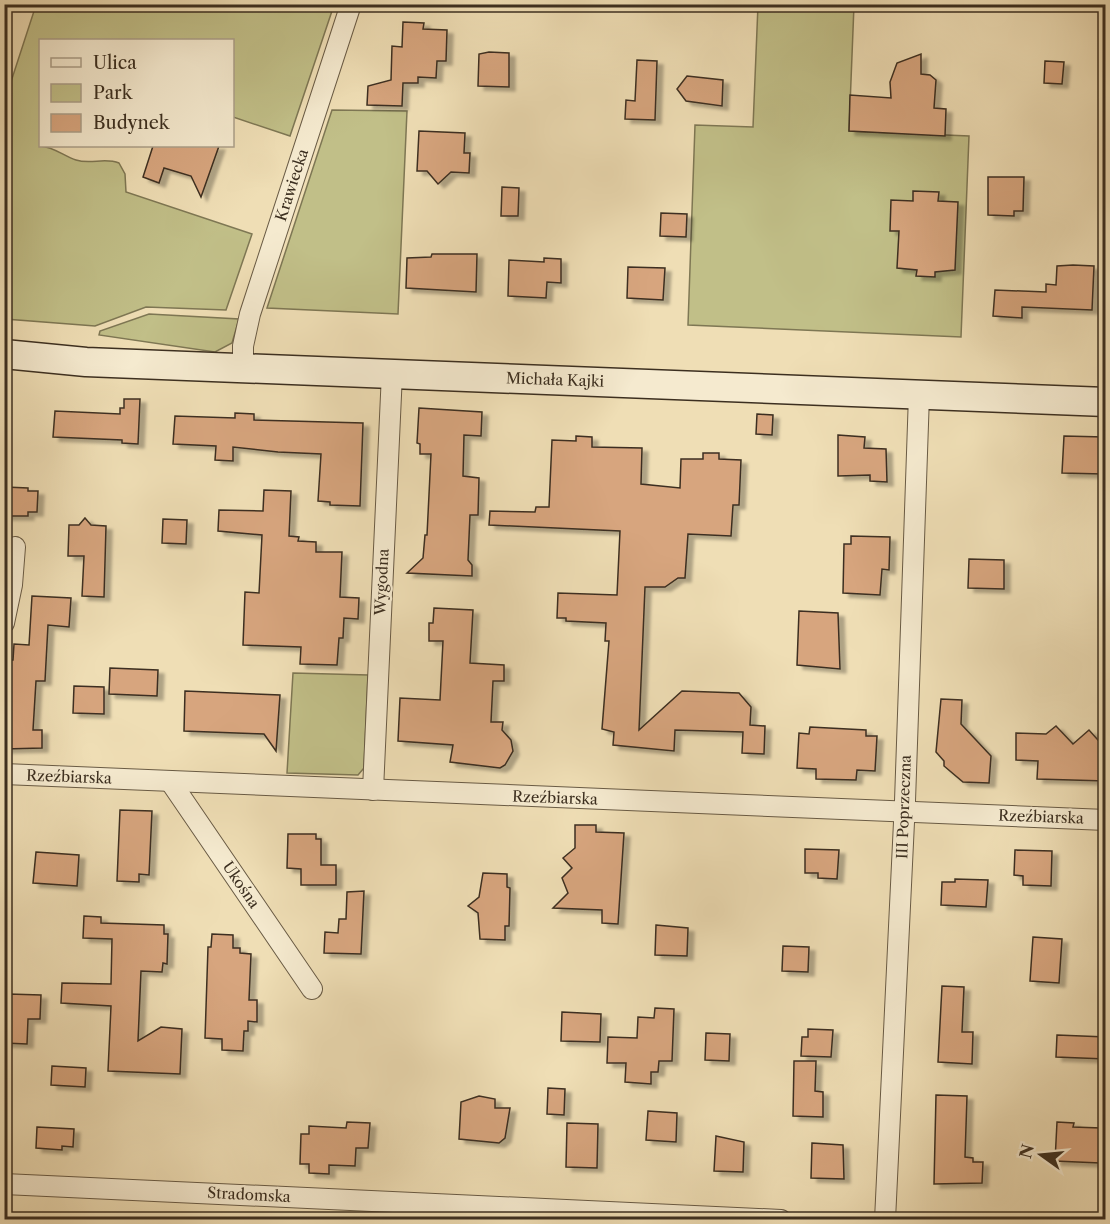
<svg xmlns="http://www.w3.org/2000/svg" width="1110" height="1224" font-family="'Libre Caslon Text',serif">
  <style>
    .green { fill: #c1bf88; stroke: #7e7754; stroke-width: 1.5 }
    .building { fill: #d7a57e; stroke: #3c2f20; stroke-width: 1.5; filter: url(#shadow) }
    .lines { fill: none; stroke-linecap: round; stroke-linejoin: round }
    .street-casing { stroke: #695b45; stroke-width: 22 }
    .secondary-casing { stroke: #3c2f20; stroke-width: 31 }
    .street { stroke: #f5eacf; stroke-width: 20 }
    .secondary { stroke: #f5eacf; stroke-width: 28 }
    .labels { text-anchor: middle; stroke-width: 4.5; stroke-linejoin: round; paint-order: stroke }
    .street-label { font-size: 15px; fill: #3c2f20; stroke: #f5eacf }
  </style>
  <defs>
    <filter id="shadow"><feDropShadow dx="6" dy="4" stdDeviation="1.5" flood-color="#0004"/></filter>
  </defs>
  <rect width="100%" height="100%" fill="#efdeb5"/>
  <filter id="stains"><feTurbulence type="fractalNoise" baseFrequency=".00333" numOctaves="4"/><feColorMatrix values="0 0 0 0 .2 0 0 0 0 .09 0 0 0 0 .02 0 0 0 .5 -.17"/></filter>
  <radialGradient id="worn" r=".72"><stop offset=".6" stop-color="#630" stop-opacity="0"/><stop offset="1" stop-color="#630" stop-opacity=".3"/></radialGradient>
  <g class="green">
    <path d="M36 5H334L290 136 233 117 232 40H40V146C54 147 64 156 76 160 91 165 104 157 119 163L125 174 126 192 252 234 226 310 146 307 95 326 5 319V100Z"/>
    <polygon points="758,5 854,5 849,131 969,136 961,337 688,325 695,125 753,127"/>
    <polygon points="332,110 407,111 398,314 267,308"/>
    <polygon points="149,314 239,319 232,343 215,352 99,335 100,331"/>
    <polygon points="293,673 368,675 364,768 358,775 287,773"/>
  </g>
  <g class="building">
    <polygon points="403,22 424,23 423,29 447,30 446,61 437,61 436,78 418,77 418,83 403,83 402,106 367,105 368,86 391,80 392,46 402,47"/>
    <polygon points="489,52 509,53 509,87 478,86 479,54"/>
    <polygon points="921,54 921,74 930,75 936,80 934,108 946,109 945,136 849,131 850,95 891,98 890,82 897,63"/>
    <polygon points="637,60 657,61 655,120 625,119 626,100 635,101"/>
    <polygon points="1045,61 1064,62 1062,84 1044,83"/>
    <polygon points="687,76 723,80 722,106 686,101 677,89"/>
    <polygon points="419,131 465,133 464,153 470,153 469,173 451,172 438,184 427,171 417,171"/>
    <polygon points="153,146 219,146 201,197 191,176 164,168 159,183 143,177"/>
    <polygon points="988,177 1024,177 1023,211 1014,211 1014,216 988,215"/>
    <polygon points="502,187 519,188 518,216 501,216"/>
    <polygon points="913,191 939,192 938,201 958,202 955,270 935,272 935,277 916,276 917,270 897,268 899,231 890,231 891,200 913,201"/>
    <polygon points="661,213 687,214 686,237 660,236"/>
    <polygon points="432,254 477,254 476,292 406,288 407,258 431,257"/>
    <polygon points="544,258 561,259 561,283 547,282 546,298 508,296 509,260 544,262"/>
    <polygon points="1073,265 1094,266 1092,310 1022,307 1022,318 993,316 995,290 1046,292 1046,284 1056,285 1057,266"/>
    <polygon points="628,267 665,268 663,300 627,298"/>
    <polygon points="124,399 140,399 138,444 122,443 122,440 53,437 55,411 120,414 120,408 124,408"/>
    <polygon points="419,408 482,412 481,436 464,435 463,476 479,478 478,515 470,515 468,560 472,565 472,576 407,573 423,558 425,535 427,535 431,454 420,454 420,444 417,443"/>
    <polygon points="235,413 254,414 254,420 363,423 360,506 330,505 330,502 318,501 321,454 278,452 233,447 233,461 215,460 216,446 173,444 175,416 235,418"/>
    <polygon points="757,414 773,415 772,435 756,434"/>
    <polygon points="838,435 865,437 864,448 886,449 887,482 870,481 870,475 838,476"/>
    <polygon points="576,436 592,437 592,447 642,448 641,484 680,488 681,459 703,459 703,453 719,453 719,459 741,460 739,505 733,505 731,536 688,534 685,578 678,578 665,587 645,587 639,730 682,691 739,693 751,707 750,725 765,726 764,754 742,753 743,732 675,730 674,751 613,745 614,732 602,729 609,641 605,641 606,623 566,621 566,618 557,618 558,593 617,595 620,531 489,525 490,511 535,512 536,507 549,507 552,440 576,441"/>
    <polygon points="1064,436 1104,437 1103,474 1062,473"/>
    <polygon points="5,487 28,488 28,491 38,491 37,512 28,512 28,516 4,516"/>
    <polygon points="264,490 291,491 289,536 299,537 298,541 316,542 316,552 342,552 340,597 359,598 358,619 344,618 343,638 339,638 337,665 300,664 301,647 243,645 245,592 259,593 262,535 218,531 219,510 263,511"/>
    <polygon points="85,518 91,525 106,526 104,597 82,596 84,556 68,556 69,525 79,525"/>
    <polygon points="163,519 187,520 186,544 162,543"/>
    <polygon points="851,536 890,537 889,570 882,569 880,595 843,593 844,544 851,544"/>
    <polygon points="969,559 1004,560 1004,589 968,588"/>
    <polygon points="32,596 71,598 69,627 48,625 45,681 36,681 33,730 42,730 42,748 4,749 8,660 13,660 14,644 29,645"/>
    <polygon points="434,608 473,610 470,663 504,665 504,681 493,681 491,722 503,722 502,730 511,740 513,751 505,765 500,768 450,762 453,745 398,741 400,698 440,700 443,641 429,641 429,623 433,623"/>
    <polygon points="799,611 838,613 840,669 797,665"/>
    <polygon points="110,668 158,670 157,696 109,694"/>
    <polygon points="74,686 104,687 104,714 73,713"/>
    <polygon points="185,691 280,695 276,751 264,734 184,731"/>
    <polygon points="941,699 962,700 961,724 991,756 989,783 963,782 944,766 944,761 936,752"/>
    <polygon points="1056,726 1073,744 1089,730 1106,749 1106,781 1037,779 1038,761 1016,760 1016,733 1046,734"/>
    <polygon points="810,727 866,730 866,736 877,736 875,771 857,770 856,780 816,779 816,769 797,768 799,733 809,734"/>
    <polygon points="120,810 152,811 149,875 139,874 139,882 117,881"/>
    <polygon points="575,825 596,825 596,832 624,833 618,924 602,923 602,910 553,908 568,893 562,878 572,868 563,858 575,848"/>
    <polygon points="288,834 316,834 316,839 321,839 321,865 336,865 336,885 301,885 301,869 287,868"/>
    <polygon points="805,849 839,850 837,879 818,878 818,873 805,873"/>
    <polygon points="1015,850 1052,851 1051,886 1023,885 1023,876 1014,875"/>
    <polygon points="36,852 79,855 77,886 33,883"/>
    <polygon points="483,873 507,874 507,887 510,888 509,926 505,926 505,940 480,939 478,913 468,906 479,897"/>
    <polygon points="955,879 988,880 986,907 941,905 942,882 955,882"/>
    <polygon points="364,891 361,954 324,953 325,932 338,933 339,919 346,919 347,892"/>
    <polygon points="84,916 101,917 101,923 164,925 164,934 168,934 167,964 163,963 162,972 141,971 138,1041 161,1027 182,1029 180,1074 108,1071 111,1006 61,1003 62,983 111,984 112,939 83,938"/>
    <polygon points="656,925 688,928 687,956 655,955"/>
    <polygon points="212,934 233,935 233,948 240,948 240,953 251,954 249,1000 257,1000 257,1022 248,1021 248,1031 244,1031 243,1051 222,1050 222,1039 205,1038 208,947 211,947"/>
    <polygon points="1033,937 1062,939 1059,983 1030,981"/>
    <polygon points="783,946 809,947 808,972 782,971"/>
    <polygon points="942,986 964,987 962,1032 973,1032 972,1064 938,1062"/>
    <polygon points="8,994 41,995 40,1019 28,1019 27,1044 4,1043 4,1005 7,1005"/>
    <polygon points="655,1008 674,1009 672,1061 659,1061 658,1072 651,1072 651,1084 625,1082 626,1063 607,1063 608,1037 637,1038 638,1017 654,1018"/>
    <polygon points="562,1012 601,1014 600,1042 561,1041"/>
    <polygon points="808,1029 833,1030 831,1057 801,1056 802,1037 808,1037"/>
    <polygon points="706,1033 730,1034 729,1061 705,1060"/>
    <polygon points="1057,1035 1106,1037 1106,1059 1056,1057"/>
    <polygon points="794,1061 816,1061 815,1091 823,1092 823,1117 793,1116"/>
    <polygon points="52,1066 86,1068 85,1087 51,1085"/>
    <polygon points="548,1088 565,1089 564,1115 547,1114"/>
    <polygon points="936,1095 967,1096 965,1157 973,1158 973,1162 983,1162 982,1183 934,1184"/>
    <polygon points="479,1096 495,1099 495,1108 510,1108 505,1138 499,1143 459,1139 461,1102"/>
    <polygon points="648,1111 677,1113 676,1142 646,1140"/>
    <polygon points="347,1122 370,1123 368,1148 356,1148 355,1166 329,1165 329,1174 309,1173 309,1164 300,1164 301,1134 309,1134 309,1126 346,1128"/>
    <polygon points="1057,1122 1074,1123 1073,1127 1101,1128 1100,1163 1055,1161"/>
    <polygon points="567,1123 598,1124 597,1168 566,1167"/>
    <polygon points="37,1127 74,1129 73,1147 62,1146 62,1150 36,1148"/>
    <polygon points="716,1136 744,1142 743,1172 714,1171"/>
    <polygon points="812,1143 843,1145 844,1179 811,1178"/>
  </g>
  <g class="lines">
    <g class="street-casing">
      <g id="street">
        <polyline points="243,368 243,346 250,314 351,4"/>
        <polyline points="4,623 12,585 15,547"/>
        <polyline points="4,774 1106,820"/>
        <polyline points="170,781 312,989"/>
        <polyline points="373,790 392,373"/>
        <polyline points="4,1184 781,1220"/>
        <polyline points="885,1220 905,801 919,395"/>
      </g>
    </g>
    <g class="secondary-casing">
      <polyline id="secondary" points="4,354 86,362 1106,402"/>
    </g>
    <use href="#street" class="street"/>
    <use href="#secondary" class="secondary"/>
  </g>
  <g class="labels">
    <g class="street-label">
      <text transform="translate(292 185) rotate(-72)" y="5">Krawiecka</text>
      <text transform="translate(555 380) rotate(2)" y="5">Michała Kajki</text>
      <text transform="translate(382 582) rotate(-87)" y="5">Wygodna</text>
      <text transform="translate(69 777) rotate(2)" y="5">Rzeźbiarska</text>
      <text transform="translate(555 798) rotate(2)" y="5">Rzeźbiarska</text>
      <text transform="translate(904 807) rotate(-88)" y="5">III Poprzeczna</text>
      <text transform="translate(1041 817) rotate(2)" y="5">Rzeźbiarska</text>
      <text transform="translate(241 885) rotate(56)" y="5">Ukośna</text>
      <text transform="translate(249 1195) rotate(3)" y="5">Stradomska</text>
    </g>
  </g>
  <rect width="1110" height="1224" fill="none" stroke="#efdeb5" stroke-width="24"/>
  <rect x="6" y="6" width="1098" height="1212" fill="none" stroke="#3c2f20" stroke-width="3"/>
  <rect x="12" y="12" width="1086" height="1200" fill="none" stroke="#3c2f20" stroke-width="1.5"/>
  <rect x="39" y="39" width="195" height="108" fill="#f5eacf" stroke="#ab9f89" stroke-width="1.5"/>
  <rect x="51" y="58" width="30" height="9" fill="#f5eacf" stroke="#ab9f89" stroke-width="1.5"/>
  <text x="93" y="69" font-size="18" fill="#3c2f20">Ulica</text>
  <rect x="51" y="84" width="30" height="18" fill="#c1bf88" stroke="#ab9f89" stroke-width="1.5"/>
  <text x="93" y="99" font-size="18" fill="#3c2f20">Park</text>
  <rect x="51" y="114" width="30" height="18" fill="#d7a57e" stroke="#ab9f89" stroke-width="1.5"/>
  <text x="93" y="129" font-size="18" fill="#3c2f20">Budynek</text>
  <g transform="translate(1041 1155) rotate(285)" stroke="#f5eacf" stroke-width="4.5" paint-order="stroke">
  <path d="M0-4.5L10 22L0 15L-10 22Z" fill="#3c2f20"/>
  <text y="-9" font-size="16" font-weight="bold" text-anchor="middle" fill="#3c2f20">N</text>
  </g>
  <rect width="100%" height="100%" filter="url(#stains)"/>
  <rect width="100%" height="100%" fill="url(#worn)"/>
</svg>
